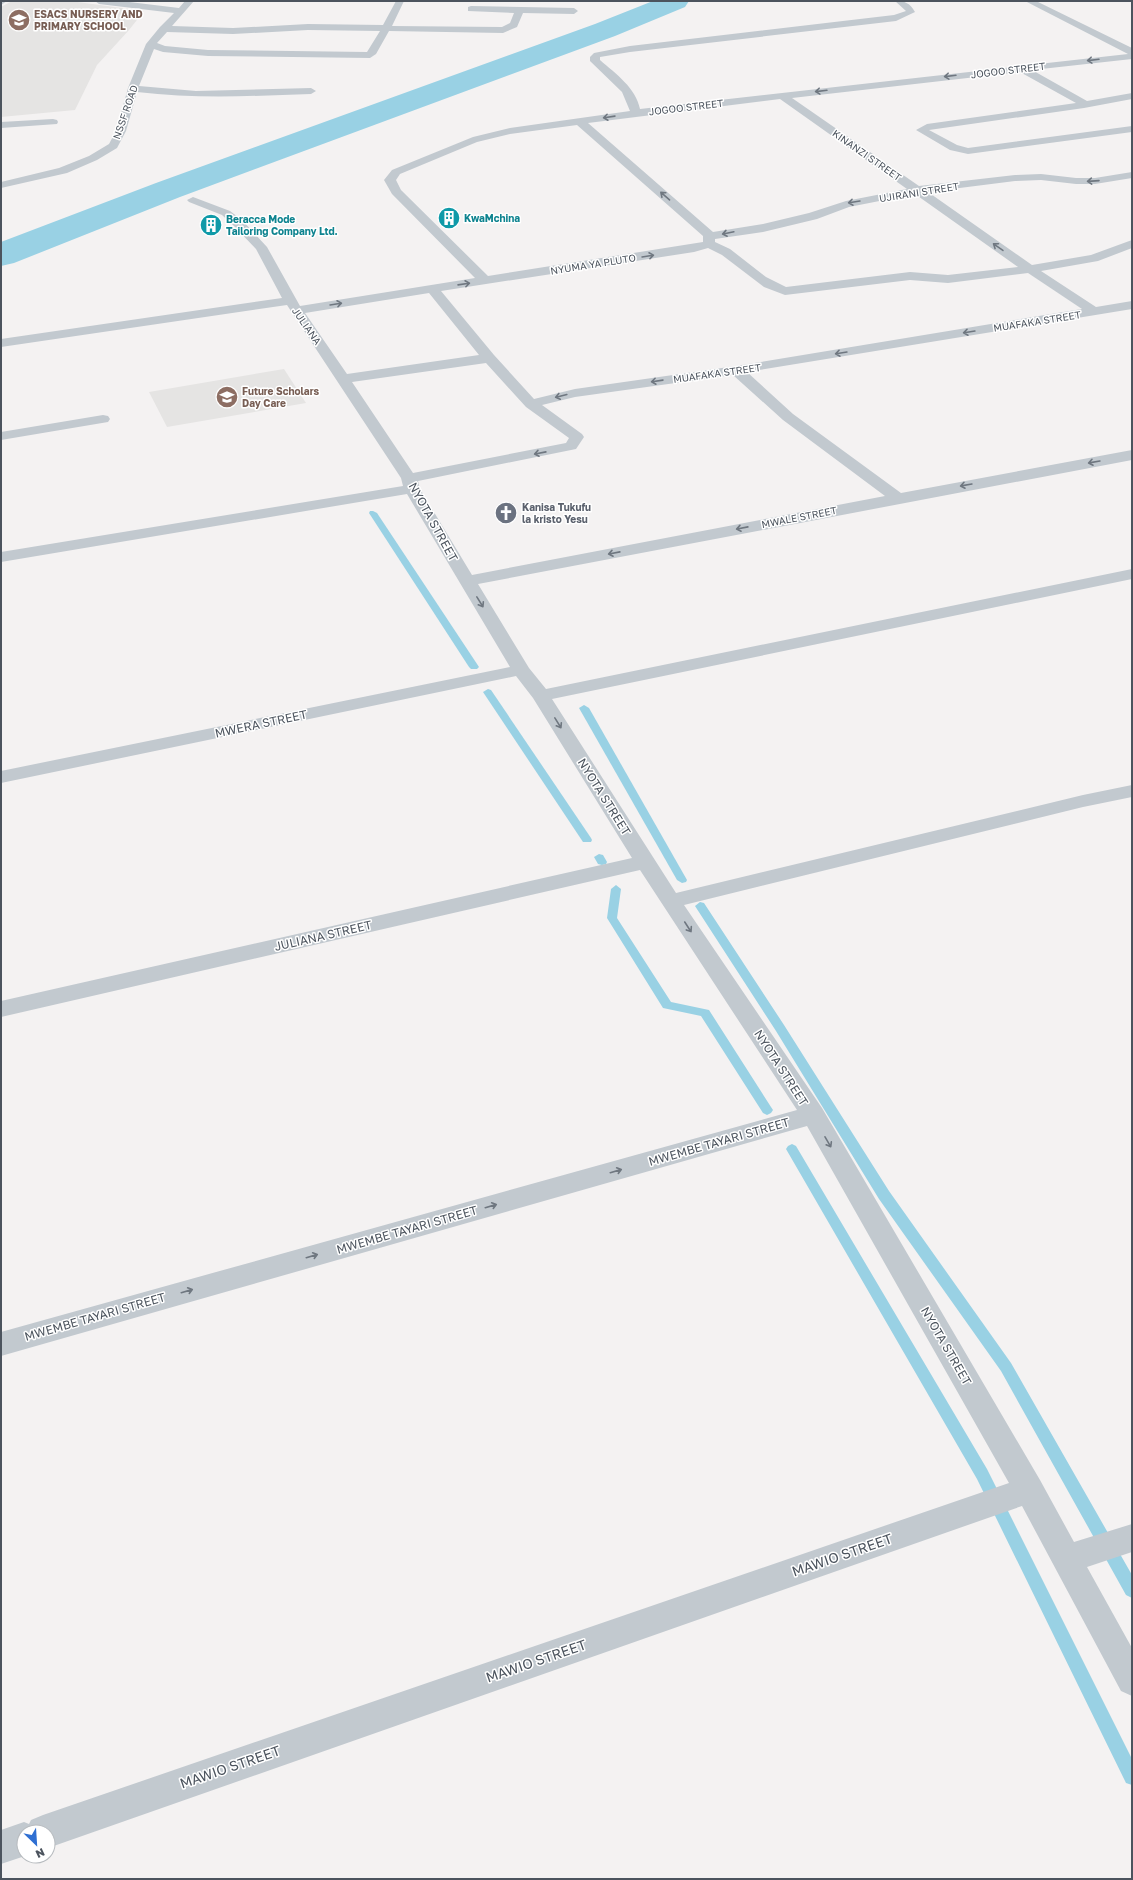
<svg xmlns="http://www.w3.org/2000/svg" width="1133" height="1880" font-family="'Golos Text',sans-serif">
  <style>
    .education { fill: #e5e4e3 }
    .lines { fill: none; stroke-linecap: round; stroke-linejoin: round }
    .stream { fill: #99d1e4; fill-rule: evenodd }
    .river { fill: #99d1e4; fill-rule: evenodd }
    .minor { fill: #c2c9cf; fill-rule: evenodd }
    .oneway { stroke: #6f7780 }
    .labels { text-anchor: middle; stroke-width: 3; stroke-linejoin: round; paint-order: stroke }
    .far-education-label { font-size: 10px; font-weight: bold; fill: #785e54; stroke: #fff; text-anchor: start }
    .far-street-label { font-size: 10px; fill: #4c545e; stroke: #fff }
    .far-culture-label { font-size: 10px; font-weight: bold; fill: #0d838f; stroke: #fff; text-anchor: start }
    .far-worship-label { font-size: 10px; font-weight: bold; fill: #5b616d; stroke: #fff; text-anchor: start }
    .street-label { font-size: 12px; fill: #4c545e; stroke: #fff }
    .near-street-label { font-size: 14px; fill: #4c545e; stroke: #fff }
  </style>
  <rect width="100%" height="100%" fill="#f4f2f2"/>
  <g class="education">
    <polygon points="12,1 70,1 144,11 129,30 97,65 75,110 1,117 1,7"/>
    <polygon points="284,369 306,403 167,427 149,392"/>
  </g>
  <g class="lines">
    <g class="stream">
      <polygon points="370,511 373,511 377,513 479,667 477,669 471,669 469,667 369,513"/>
      <polygon points="488,689 491,690 591,838 592,840 591,842 583,842 483,692"/>
      <polygon points="584,705 589,708 687,880 686,882 682,883 677,880 579,708"/>
      <polygon points="599,854 603,855 607,862 606,864 602,865 598,864 594,857"/>
      <polygon points="616,885 621,889 617,918 671,1002 709,1010 771,1107 773,1110 771,1113 767,1115 763,1113 701,1016 663,1008 607,918 611,889"/>
      <polygon points="700,902 704,903 784,1025 889,1191 1011,1363 1132,1575 1132,1598 1126,1595 1001,1371 879,1199 776,1031 695,906"/>
      <polygon points="792,1144 796,1146 987,1469 1132,1759 1132,1785 1126,1783 977,1479 786,1149 788,1146"/>
    </g>
    <polygon class="river" points="653,1 689,1 685,7 615,36 180,197 14,263 1,266 1,242 156,183 595,24"/>
    <g class="minor">
      <polygon points="1,1 7,1 1,5"/>
      <path d="M95 1H121L179 8 185 1H194L172 26 233 28 308 24 383 25 396 1H404L392 26 502 27 510 23 514 13 468 11V7L471 6 574 8 578 11 574 14 523 13 517 27 503 33 389 31 376 54 370 58 208 56 163 52 154 49 139 86 196 91 311 88 316 91 311 94C253 96 195 99 137 92L126 131 117 148 97 160 67 173 1 188V182L59 168 89 156 109 144 116 131 128 88 146 44 160 27 174 13 99 4ZM308 30 380 31 367 52 208 50 165 46 157 43 167 32 233 34Z"/>
      <path d="M895 1C905 1 910 3 915 12L896 21 630 52 600 57V60C616 74 636 88 640 109L1128 54 1025 1H1036L1132 48V59L1032 70 1087 101 1132 93V99L1084 108 929 130 957 145 968 148 1132 126V132L968 154 950 150 916 130 927 124 1076 103 1020 72 792 98 919 186 1015 175 1041 174 1076 178H1095L1132 172V178L1095 184H1076L1041 180 1015 181 928 192 1032 265 1091 255 1132 240V248L1098 261 1041 271 1096 307 1132 301V309L747 372 793 414 901 493 1132 450V460L478 584 529 668 546 689 1132 569V579L552 699 676 893 1083 795 1132 785V797L1083 807 684 905 822 1108 1040 1480 1074 1542 1132 1524V1552L1087 1567 1132 1648V1696L1121 1691 1022 1506 48 1848V1832H24L25 1856 1 1864V1830L24 1822 29 1824 31 1820 43 1815 1009 1483 807 1126 1 1356V1332L797 1110 640 870 1 1017V1001L632 858 533 698 516 676 1 783V771L510 667 407 494 1 562V552L403 486 401 478 287 305 1 347V339L282 298 256 249 234 226 222 215 189 202 187 200 193 197 230 211 242 220 267 247 300 306 475 278 392 194 384 180 392 170 473 137 510 128 630 111 622 92 590 61V57L594 53 630 46 894 15 906 11ZM780 99 907 189 846 201 809 213 763 224 713 232 588 123ZM577 125 703 236V242L488 276 401 190 396 180 400 174 477 142 510 134ZM915 194 1018 267 948 275 910 272 786 287 766 277 730 249 715 242V239L763 232 817 219 849 207ZM708 248 722 255 764 287 785 295 910 280 948 283 1028 273 1082 309 736 366 575 389 534 399 494 355 441 291 694 252ZM429 293 479 355 347 374 305 313ZM486 363 526 407 569 438 566 443 413 473 352 382ZM733 375 783 420 885 496 472 575 420 489 418 481 576 449 584 437 582 434 542 405 575 397Z"/>
      <polygon points="53,119 57,120 58,122 57,124 1,128 1,122"/>
      <polygon points="103,415 108,416 110,419 108,422 1,440 1,432"/>
    </g>
  </g>
  <defs><path id="oneway-shaft" d="M-6 0H5M1.5-3L5.5 0L1.5 3" fill="none" stroke-width="1.6" stroke-linecap="round" stroke-linejoin="round"/></defs>
  <g class="oneway">
    <use href="#oneway-shaft" transform="translate(1093 60) rotate(173)"/>
    <use href="#oneway-shaft" transform="translate(950 76) rotate(173)"/>
    <use href="#oneway-shaft" transform="translate(821 91) rotate(173)"/>
    <use href="#oneway-shaft" transform="translate(609 117) rotate(172)"/>
    <use href="#oneway-shaft" transform="translate(1093 181) rotate(176)"/>
    <use href="#oneway-shaft" transform="translate(665 196) rotate(-139)"/>
    <use href="#oneway-shaft" transform="translate(854 202) rotate(171)"/>
    <use href="#oneway-shaft" transform="translate(728 233) rotate(168)"/>
    <use href="#oneway-shaft" transform="translate(998 247) rotate(-145)"/>
    <use href="#oneway-shaft" transform="translate(648 256) rotate(-9)"/>
    <use href="#oneway-shaft" transform="translate(464 284) rotate(-8)"/>
    <use href="#oneway-shaft" transform="translate(336 304) rotate(-9)"/>
    <use href="#oneway-shaft" transform="translate(969 332) rotate(171)"/>
    <use href="#oneway-shaft" transform="translate(841 353) rotate(171)"/>
    <use href="#oneway-shaft" transform="translate(657 381) rotate(172)"/>
    <use href="#oneway-shaft" transform="translate(561 396) rotate(166)"/>
    <use href="#oneway-shaft" transform="translate(540 453) rotate(169)"/>
    <use href="#oneway-shaft" transform="translate(1094 462) rotate(170)"/>
    <use href="#oneway-shaft" transform="translate(966 485) rotate(170)"/>
    <use href="#oneway-shaft" transform="translate(742 528) rotate(169)"/>
    <use href="#oneway-shaft" transform="translate(614 553) rotate(169)"/>
    <use href="#oneway-shaft" transform="translate(480 602) rotate(58)"/>
    <use href="#oneway-shaft" transform="translate(558 723) rotate(58)"/>
    <use href="#oneway-shaft" transform="translate(688 927) rotate(57)"/>
    <use href="#oneway-shaft" transform="translate(828 1142) rotate(60)"/>
    <use href="#oneway-shaft" transform="translate(616 1171) rotate(-16)"/>
    <use href="#oneway-shaft" transform="translate(491 1206) rotate(-16)"/>
    <use href="#oneway-shaft" transform="translate(312 1256) rotate(-16)"/>
    <use href="#oneway-shaft" transform="translate(187 1291) rotate(-16)"/>
  </g>
  <defs>
    <g id="school-disc" transform="scale(1.15)"><circle r="9.5" fill="#8d6e63" stroke="#fff"/><path d="M0-5L7-2L0 1L-7-2ZM-4 1L0 2.5L4 1V4Q0 6-4 4Z" fill="#fff"/></g>
    <g id="building-disc" transform="scale(1.15)"><circle r="9.5" fill="#0f9aa8" stroke="#fff"/><path d="M-4-6H4V6H1V3H-1V6H-4ZM-2.5-4.3h1.7v1.8h-1.7ZM.8-4.3h1.7v1.8H.8ZM-2.5-1h1.7V.8h-1.7ZM.8-1h1.7V.8H.8Z" fill="#fff"/></g>
    <g id="university-disc" transform="scale(1.15)"><circle r="9.5" fill="#8d6e63" stroke="#fff"/><path d="M0-5L7-2L0 1L-7-2ZM-4 1L0 2.5L4 1V4Q0 6-4 4Z" fill="#fff"/></g>
    <g id="church-disc" transform="scale(1.15)"><circle r="9.5" fill="#6b7280" stroke="#fff"/><path d="M-1.2-6h2.4v3.5h3.3v2.4h-3.3V6h-2.4V-.1h-3.3v-2.4h3.3Z" fill="#fff"/></g>
  </defs>
  <g fill-rule="evenodd">
    <use href="#school-disc" x="19" y="20"/>
    <use href="#building-disc" x="449" y="218"/>
    <use href="#building-disc" x="211" y="225"/>
    <use href="#university-disc" x="227" y="397"/>
    <use href="#church-disc" x="506" y="513"/>
  </g>
  <g class="labels">
    <g class="far-education-label">
      <text x="34" y="18">ESACS NURSERY AND<tspan x="34" dy="12">PRIMARY SCHOOL</tspan></text>
      <text x="242" y="395">Future Scholars<tspan x="242" dy="12">Day Care</tspan></text>
    </g>
    <g class="far-street-label">
      <text transform="translate(1008 70) rotate(-7)" y="4">JOGOO STREET</text>
      <text transform="translate(686 107) rotate(-7)" y="4">JOGOO STREET</text>
      <text transform="translate(125 112) rotate(-71)" y="4">NSSF ROAD</text>
      <text transform="translate(867 155) rotate(35)" y="4">KINANZI STREET</text>
      <text transform="translate(919 192) rotate(-9)" y="4">UJIRANI STREET</text>
      <text transform="translate(593 264) rotate(-9)" y="4">NYUMA YA PLUTO</text>
      <text transform="translate(1037 321) rotate(-9)" y="4">MUAFAKA STREET</text>
      <text transform="translate(307 326) rotate(55)" y="4">JULIANA</text>
      <text transform="translate(717 373) rotate(-8)" y="4">MUAFAKA STREET</text>
      <text transform="translate(799 517) rotate(-11)" y="4">MWALE STREET</text>
    </g>
    <g class="far-culture-label">
      <text x="464" y="222">KwaMchina</text>
      <text x="226" y="223">Beracca Mode<tspan x="226" dy="12">Tailoring Company Ltd.</tspan></text>
    </g>
    <g class="far-worship-label">
      <text x="522" y="511">Kanisa Tukufu<tspan x="522" dy="12">la kristo Yesu</tspan></text>
    </g>
    <g class="street-label">
      <text transform="translate(433 522) rotate(61)" y="4">NYOTA STREET</text>
      <text transform="translate(261 724) rotate(-12)" y="4">MWERA STREET</text>
      <text transform="translate(604 797) rotate(58)" y="4">NYOTA STREET</text>
      <text transform="translate(323 936) rotate(-13)" y="4">JULIANA STREET</text>
      <text transform="translate(781 1068) rotate(57)" y="4">NYOTA STREET</text>
      <text transform="translate(719 1142) rotate(-16)" y="4">MWEMBE TAYARI STREET</text>
      <text transform="translate(407 1230) rotate(-16)" y="4">MWEMBE TAYARI STREET</text>
      <text transform="translate(95 1317) rotate(-16)" y="4">MWEMBE TAYARI STREET</text>
      <text transform="translate(946 1346) rotate(60)" y="4">NYOTA STREET</text>
    </g>
    <g class="near-street-label">
      <text transform="translate(842 1555) rotate(-19)" y="5">MAWIO STREET</text>
      <text transform="translate(536 1661) rotate(-19)" y="5">MAWIO STREET</text>
      <text transform="translate(230 1767) rotate(-19)" y="5">MAWIO STREET</text>
    </g>
  </g>
  <rect width="1133" height="1880" fill="none" stroke="#4c545e" stroke-width="4"/>
  <g transform="translate(36 1844) rotate(155)"><circle r="19" fill="#ffffff" stroke="#b7bbbf"/>
  <path d="M0-3L7 15L0 10L-7 15Z" fill="#2f6fd2"/>
  <text y="-6" font-size="11" font-weight="bold" text-anchor="middle" fill="#4c545e">N</text>
  </g>
</svg>
